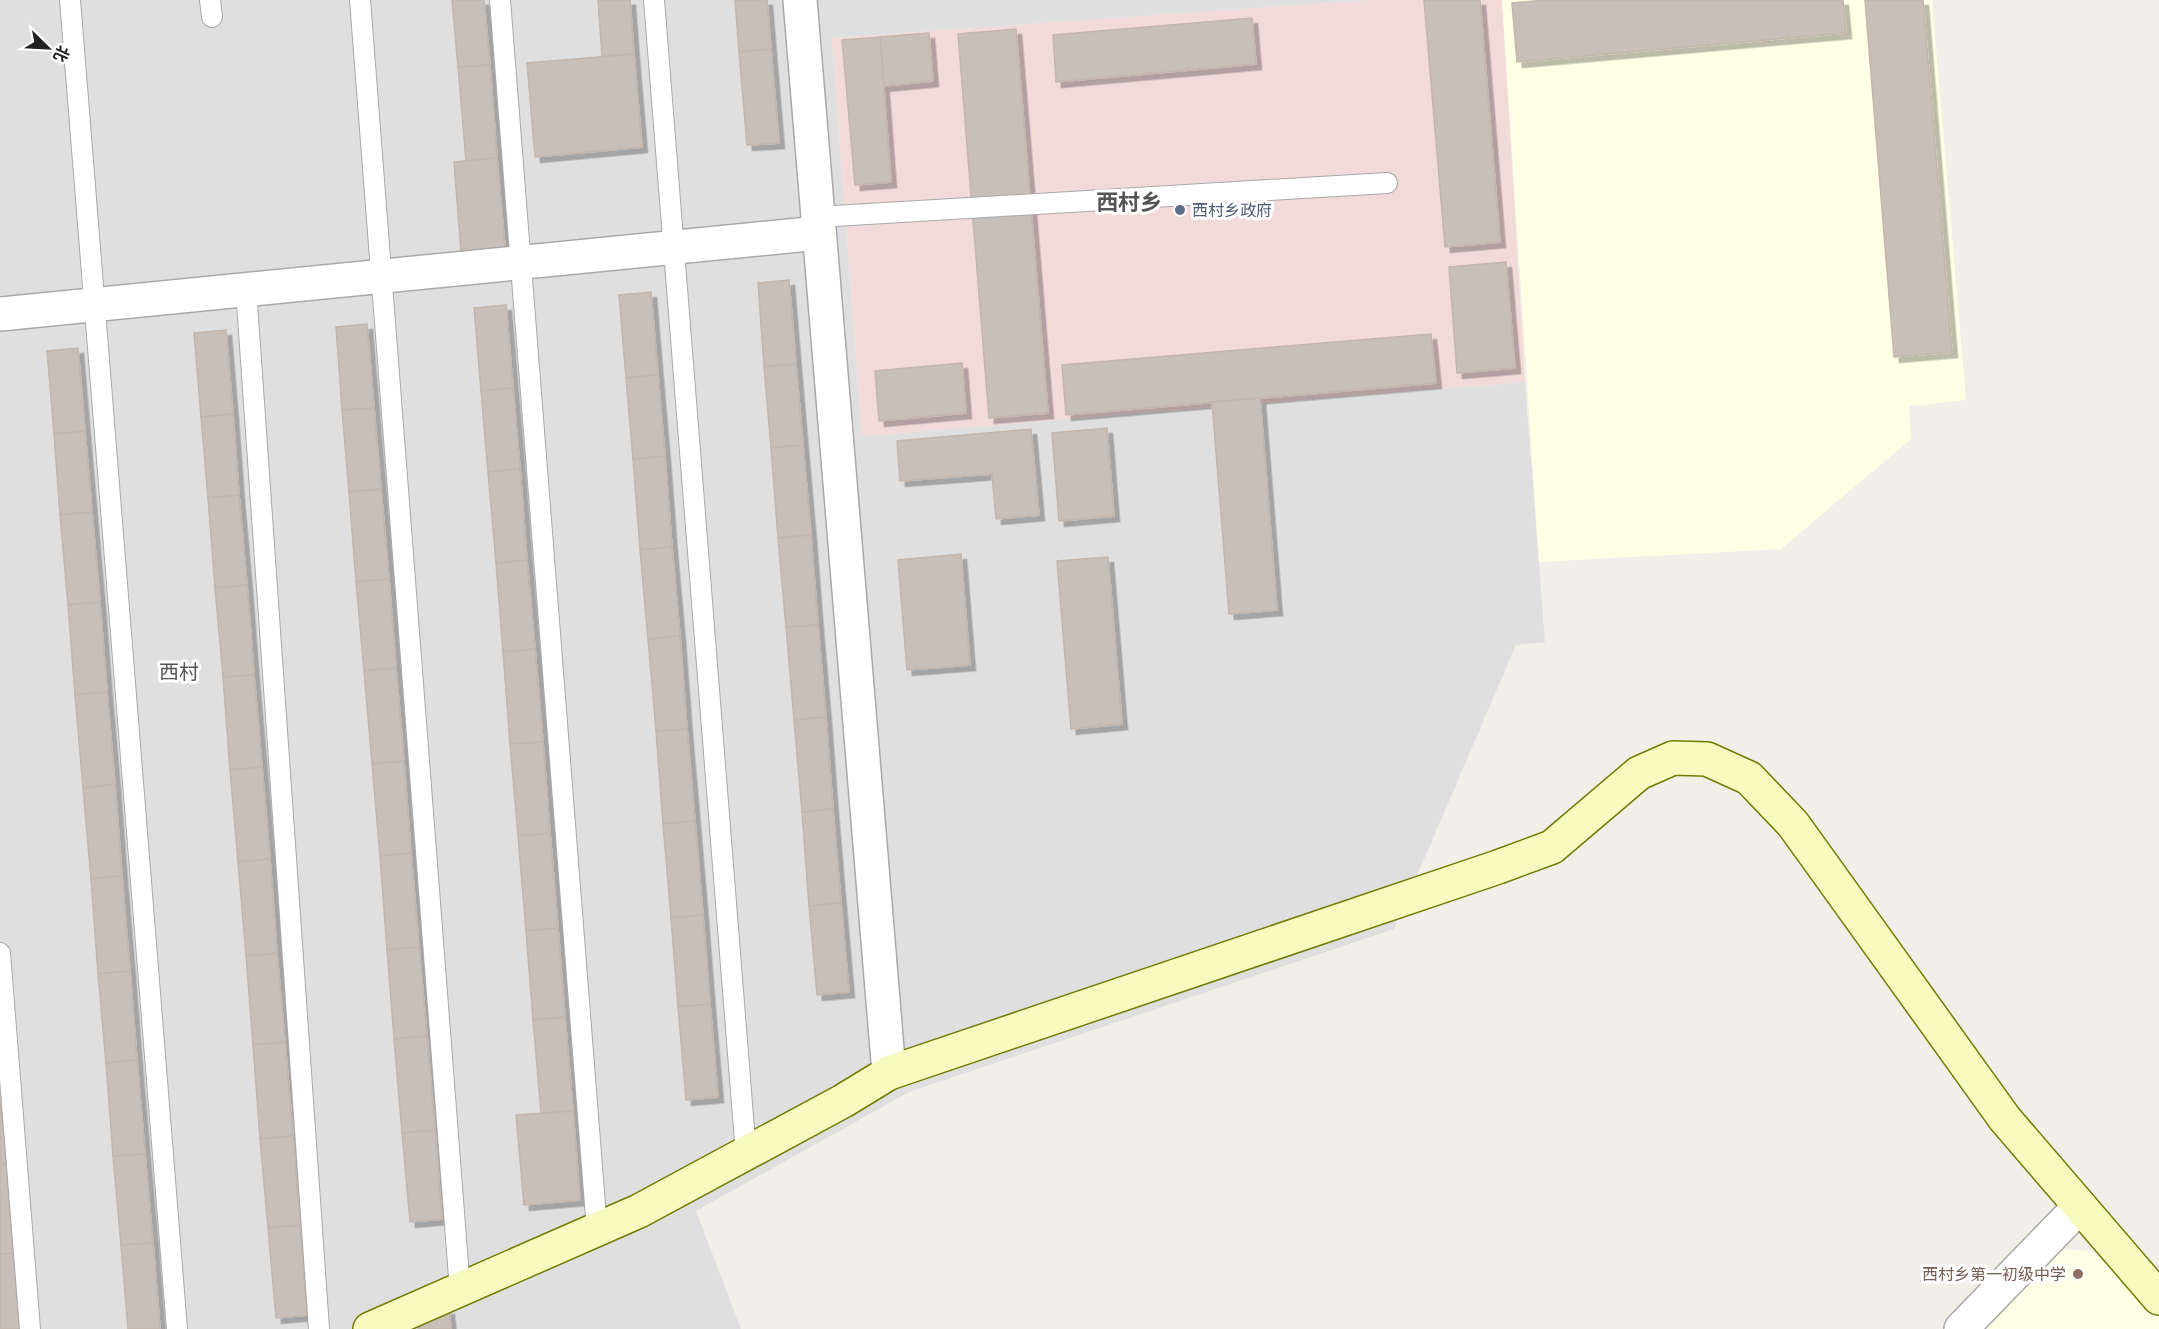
<svg xmlns="http://www.w3.org/2000/svg" width="2159" height="1329" font-family="Quicksand,'Noto Sans SC',sans-serif">
  <style>
    .residential { fill: #e0dfdf }
    .commercial { fill: #f2dad9 }
    .education { fill: #ffffe5 }
    .building { fill: #c7bfb8; stroke: #c4b6ab; stroke-width: 1.5; filter: url(#shadow) }
    .lines { fill: none; stroke-linecap: round; stroke-linejoin: round }
    .lane-casing { stroke: #a9a9a9; stroke-width: 22 }
    .street-casing { stroke: #a9a9a9; stroke-width: 36 }
    .secondary-casing { stroke: #707d05; stroke-width: 36 }
    .lane { stroke: #fff; stroke-width: 20 }
    .street { stroke: #fff; stroke-width: 33 }
    .secondary { stroke: #f7fabf; stroke-width: 33 }
    .service-dot { fill: #5c6f8a; stroke: #fff; stroke-width: 2 }
    .education-dot { fill: #8d6e63; stroke: #fff; stroke-width: 2 }
    .labels { text-anchor: middle; stroke-width: 6; stroke-linejoin: round; paint-order: stroke }
    .service-label { font-size: 16px; fill: #4e5e75; stroke: #fff; text-anchor: start }
    .education-label { font-size: 16px; fill: #785e54; stroke: #fff; text-anchor: end }
    .quarter-label { font-size: 20px; fill: #555; stroke: #fff }
    .district-label { font-size: 22px; font-weight: bold; fill: #555; stroke: #fff }
  </style>
  <defs>
    <filter id="shadow"><feDropShadow dx="5.5" dy="5.5" stdDeviation="0" flood-color="#0004"/></filter>
  </defs>
  <rect width="100%" height="100%" fill="#f2efe9"/>
  <polygon class="residential" points="0,0 1372,0 832,38 862,436 1525,382 1545,642 1516,645 1394,929 909,1092 696,1211 741,1329 0,1329"/>
  <polygon class="commercial" points="1372,0 1502,0 1525,382 862,436 832,38"/>
  <g class="education">
    <polygon points="1502,0 1932,0 1966,400 1909,406 1911,439 1781,549 1539,562"/>
    <polygon points="2060,1249 2091,1251 2159,1307 2159,1329 1985,1329"/>
  </g>
  <g class="building">
    <polygon points="452,0 484,0 490,65 458,67"/>
    <polygon points="598,0 630,0 634,54 602,56"/>
    <polygon points="735,0 767,0 771,49 739,52"/>
    <polygon points="1424,0 1480,0 1500,242 1445,247"/>
    <polygon points="1545,0 1843,0 1846,33 1517,62 1512,3"/>
    <polygon points="1865,0 1923,0 1952,352 1894,357"/>
    <polygon points="1252,18 1256,64 1056,82 1053,35"/>
    <polygon points="1016,29 1048,413 989,418 958,34"/>
    <polygon points="929,33 933,81 884,86 880,37"/>
    <polygon points="880,37 891,182 855,185 842,40"/>
    <polygon points="771,49 779,143 747,145 739,52"/>
    <polygon points="634,54 642,147 535,157 527,63"/>
    <polygon points="490,65 497,158 466,161 458,67"/>
    <polygon points="497,158 505,248 461,252 454,162"/>
    <polygon points="1506,262 1515,368 1457,373 1449,267"/>
    <polygon points="789,280 796,364 764,367 758,283"/>
    <polygon points="651,292 658,375 626,378 619,295"/>
    <polygon points="506,305 513,388 481,391 474,308"/>
    <polygon points="367,324 374,408 342,410 336,327"/>
    <polygon points="226,330 233,414 201,417 194,333"/>
    <polygon points="1431,334 1436,383 1066,415 1062,365"/>
    <polygon points="78,348 85,431 54,434 47,351"/>
    <polygon points="962,363 966,413 879,421 875,371"/>
    <polygon points="796,364 803,445 771,448 764,367"/>
    <polygon points="658,375 665,456 633,459 626,378"/>
    <polygon points="513,388 520,469 488,472 481,391"/>
    <polygon points="1260,398 1277,610 1229,614 1212,402"/>
    <polygon points="374,408 381,489 349,492 342,410"/>
    <polygon points="233,414 239,495 208,498 201,417"/>
    <polygon points="1107,428 1114,516 1059,521 1052,433"/>
    <polygon points="1031,429 1039,515 996,519 992,474 900,481 897,441"/>
    <polygon points="85,431 92,512 60,515 54,434"/>
    <polygon points="803,445 811,535 778,538 771,448"/>
    <polygon points="665,456 672,547 640,550 633,459"/>
    <polygon points="520,469 527,560 496,563 488,472"/>
    <polygon points="381,489 389,579 356,582 349,492"/>
    <polygon points="239,495 247,585 215,588 208,498"/>
    <polygon points="92,512 100,602 68,605 60,515"/>
    <polygon points="811,535 818,625 786,627 778,538"/>
    <polygon points="672,547 680,636 648,639 640,550"/>
    <polygon points="961,554 970,665 907,670 898,560"/>
    <polygon points="1108,557 1122,724 1071,729 1057,561"/>
    <polygon points="527,560 535,649 503,652 496,563"/>
    <polygon points="389,579 396,668 364,671 356,582"/>
    <polygon points="247,585 254,675 223,677 215,588"/>
    <polygon points="100,602 107,692 75,695 68,605"/>
    <polygon points="818,625 826,717 794,720 786,627"/>
    <polygon points="680,636 687,729 656,731 648,639"/>
    <polygon points="535,649 543,742 510,744 503,652"/>
    <polygon points="396,668 404,761 372,764 364,671"/>
    <polygon points="254,675 262,767 230,770 223,677"/>
    <polygon points="107,692 115,784 83,788 75,695"/>
    <polygon points="826,717 833,809 802,812 794,720"/>
    <polygon points="687,729 695,821 663,824 656,731"/>
    <polygon points="543,742 550,833 518,836 510,744"/>
    <polygon points="404,761 411,853 380,856 372,764"/>
    <polygon points="262,767 270,859 238,862 230,770"/>
    <polygon points="115,784 122,876 91,879 83,788"/>
    <polygon points="833,809 841,903 809,906 802,812"/>
    <polygon points="695,821 703,915 671,918 663,824"/>
    <polygon points="550,833 558,928 526,931 518,836"/>
    <polygon points="411,853 419,947 387,950 380,856"/>
    <polygon points="270,859 277,953 246,956 238,862"/>
    <polygon points="122,876 130,971 98,974 91,879"/>
    <polygon points="841,903 849,992 817,995 809,906"/>
    <polygon points="703,915 710,1004 678,1007 671,918"/>
    <polygon points="558,928 565,1017 533,1020 526,931"/>
    <polygon points="419,947 427,1036 394,1039 387,950"/>
    <polygon points="277,953 285,1042 253,1045 246,956"/>
    <polygon points="130,971 137,1060 106,1063 98,974"/>
    <polygon points="710,1004 718,1097 686,1100 678,1007"/>
    <polygon points="565,1017 573,1111 541,1113 533,1020"/>
    <polygon points="427,1036 435,1130 402,1133 394,1039"/>
    <polygon points="285,1042 293,1136 260,1139 253,1045"/>
    <polygon points="137,1060 145,1154 113,1156 106,1063"/>
    <polygon points="0,1095 6,1164 0,1165"/>
    <polygon points="573,1111 580,1200 524,1205 516,1115"/>
    <polygon points="435,1130 442,1219 410,1222 402,1133"/>
    <polygon points="293,1136 300,1225 268,1228 260,1139"/>
    <polygon points="145,1154 153,1243 121,1245 113,1156"/>
    <polygon points="6,1164 13,1253 0,1254 0,1165"/>
    <polygon points="300,1225 307,1315 276,1318 268,1228"/>
    <polygon points="153,1243 160,1329 128,1329 121,1245"/>
    <polygon points="13,1253 20,1329 0,1329 0,1254"/>
    <polygon points="449,1309 451,1329 418,1329 417,1311"/>
  </g>
  <g class="lines">
    <g class="lane-casing">
      <g id="lane">
        <polyline points="70,0 177,1329"/>
        <polyline points="210,0 212,17"/>
        <polyline points="360,0 460,1290"/>
        <polyline points="500,0 597,1230"/>
        <polyline points="654,0 746,1154"/>
        <polyline points="818,217 1387,183"/>
        <polyline points="246,289 319,1329"/>
        <polyline points="0,953 30,1329"/>
      </g>
    </g>
    <g class="street-casing">
      <g id="street">
        <polyline points="800,0 889,1073"/>
        <polyline points="0,314 819,233"/>
        <polyline points="1961,1329 2080,1206"/>
      </g>
    </g>
    <g class="secondary-casing">
      <polyline id="secondary" points="370,1329 639,1211 843,1101 889,1073 1498,867 1552,847 1639,773 1673,758 1707,759 1749,778 1793,824 2005,1119 2159,1298"/>
    </g>
    <use href="#lane" class="lane"/>
    <use href="#street" class="street"/>
    <use href="#secondary" class="secondary"/>
  </g>
  <circle class="service-dot" cx="1180" cy="210" r="6"/>
  <circle class="education-dot" cx="2078" cy="1274" r="6"/>
  <g class="labels">
    <g class="service-label">
      <text x="1192" y="216">西村乡政府</text>
    </g>
    <g class="education-label">
      <text x="2066" y="1280">西村乡第一初级中学</text>
    </g>
    <g class="quarter-label">
      <text x="179" y="679">西村</text>
    </g>
    <g class="district-label">
      <text x="1129" y="210">西村乡</text>
    </g>
  </g>
  <g transform="translate(48 48) rotate(114)" stroke="#ffffff" stroke-width="4.5" paint-order="stroke">
  <path d="M0-4.5L10 22L0 15L-10 22Z" fill="#222222"/>
  <text y="-9" font-size="16" font-weight="bold" text-anchor="middle" fill="#222222">北</text>
  </g>
</svg>
